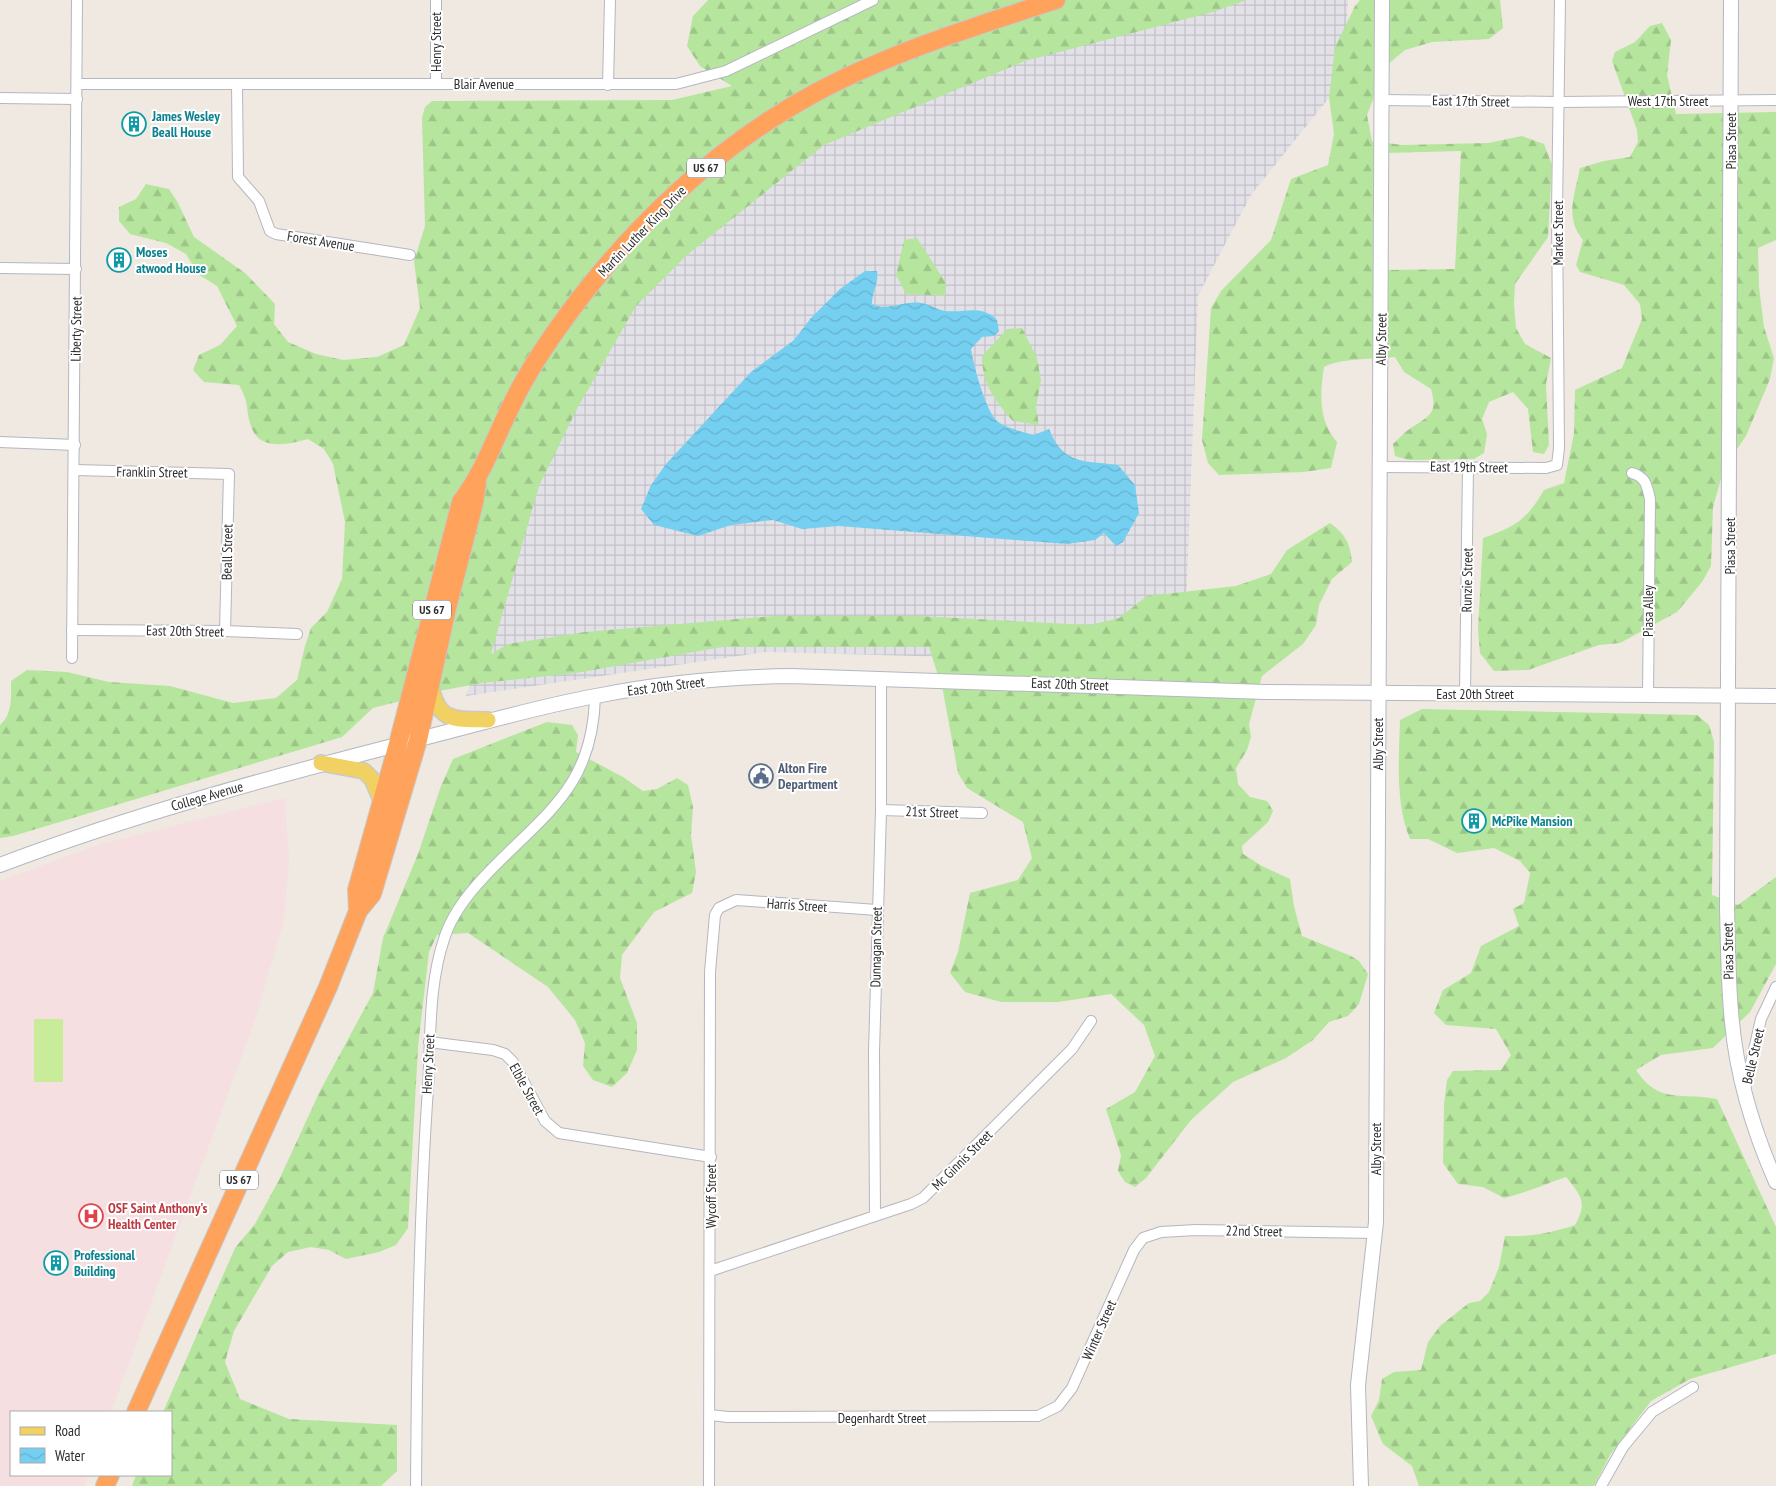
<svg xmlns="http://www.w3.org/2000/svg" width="1776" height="1486" font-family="'PT Sans Narrow',sans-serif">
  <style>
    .industrial { fill: url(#industrial-grid) }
    .medical { fill: #f5dfe0 }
    .forest { fill: url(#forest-firs); fill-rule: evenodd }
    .pitch { fill: #c9ec9a }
    .water { fill: url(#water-waves) }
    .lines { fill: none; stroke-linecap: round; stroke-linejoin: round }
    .street-casing { stroke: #b4b7c1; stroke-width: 12 }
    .secondary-casing { stroke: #b4b7c1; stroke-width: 16 }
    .primary-casing { stroke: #c9c9c9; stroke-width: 18 }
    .highway-casing { stroke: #c9c9c9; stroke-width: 20 }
    .street { stroke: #fff; stroke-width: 10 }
    .secondary { stroke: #fff; stroke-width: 14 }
    .primary { stroke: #f2d163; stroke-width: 15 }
    .highway { stroke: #ffa35c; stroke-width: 18 }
    .labels { text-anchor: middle; stroke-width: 4; stroke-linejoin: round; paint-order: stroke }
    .shield { fill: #fff; stroke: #6d6d6d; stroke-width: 1 }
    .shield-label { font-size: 12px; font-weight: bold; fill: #2e2e2e }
    .street-label { font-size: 14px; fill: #2e2e2e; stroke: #fff }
    .culture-label { font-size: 14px; font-weight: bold; fill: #0d838f; stroke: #fff; text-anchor: start }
    .service-label { font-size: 14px; font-weight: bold; fill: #4e5e75; stroke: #fff; text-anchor: start }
    .health-label { font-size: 14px; font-weight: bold; fill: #be3a42; stroke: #fff; text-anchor: start }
  </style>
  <defs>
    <pattern id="industrial-grid" width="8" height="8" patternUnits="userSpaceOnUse" patternTransform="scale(1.25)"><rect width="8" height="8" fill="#e3e1e8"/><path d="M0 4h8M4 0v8" fill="none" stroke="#c3c1c7"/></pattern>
    <pattern id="forest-firs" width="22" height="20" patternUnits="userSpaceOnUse" patternTransform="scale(1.25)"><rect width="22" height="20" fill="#b6e59e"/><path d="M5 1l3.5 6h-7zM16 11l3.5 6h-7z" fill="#9dc588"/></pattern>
    <pattern id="water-waves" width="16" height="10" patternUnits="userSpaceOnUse" patternTransform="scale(1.25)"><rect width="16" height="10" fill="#75cff0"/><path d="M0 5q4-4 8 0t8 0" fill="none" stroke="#66b2ce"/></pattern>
  </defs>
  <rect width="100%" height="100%" fill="#efe9e1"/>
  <polygon class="industrial" points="1164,0 1348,0 1345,78 1251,195 1198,296 1184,663 766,652 466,696 529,478 642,283 810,134"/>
  <polygon class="medical" points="285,798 289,860 284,920 255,1020 111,1412 11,1412 11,1475 88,1475 84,1486 0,1486 0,881 98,845"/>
  <g class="forest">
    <path d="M708 0H1247L1213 12 1025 61 824 145 687 255 636 306 578 407 539 486 491 654 508 644 585 632 774 616H918L1090 625 1119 618 1147 596 1236 586 1271 574 1287 550 1330 523C1346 535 1350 543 1352 562L1332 579 1319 605 1316 625 1303 644 1262 676 1249 724 1251 737 1247 750 1236 768 1238 784 1250 797 1267 801 1273 811 1268 822 1242 846 1243 854 1262 866 1290 879 1294 906 1302 936 1351 956 1359 961 1368 974 1359 1004 1348 1016 1329 1022 1313 1040 1286 1058 1233 1082 1191 1120 1146 1178 1135 1187 1125 1182 1118 1171 1121 1155 1106 1109 1135 1092 1155 1056 1144 1025 1111 994 1058 1002H1001L965 992 950 973 958 952 970 893 1018 880 1032 858 1023 822 967 788 958 773 943 691 929 647H722L576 673 482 683 439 691 373 708 342 737 13 836 0 838V725C13 714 11 697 11 681L27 670 67 672 109 682 170 686 233 703 276 698 297 680 305 646 311 628 327 612 342 579 345 522 333 464 324 449 308 439C289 444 259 452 251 426 245 408 250 404 239 385L204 382 193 370 199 355 220 345 237 326 217 286 198 274 186 254 166 243 130 234 119 221V207L136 199 146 184 169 189 178 203 194 237 245 273 275 304 274 324 288 342 316 354 343 360 377 357 404 345 420 308 414 261 425 226 422 118 425 107 432 101 672 100 732 86 700 66 687 46 693 16Z"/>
    <path d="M1360 0H1500L1503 28 1489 39 1432 42 1405 50 1387 65 1367 115 1372 141 1402 145 1488 143 1522 136 1544 144 1552 165 1548 237 1515 284 1514 304 1516 328 1525 344 1551 358 1546 384 1549 445 1544 454 1533 452 1528 409 1513 392 1489 402 1482 419 1487 434 1484 453 1474 459 1409 460 1395 456 1393 444C1399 439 1404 432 1411 428 1430 415 1438 414 1431 389L1404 372 1395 357C1376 359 1340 358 1324 367 1320 393 1318 421 1337 442L1331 468 1304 472 1219 475 1208 463 1202 440 1211 308 1221 291 1271 240 1291 179 1328 165 1334 134 1329 97 1335 47 1355 6ZM1461 151 1455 269 1387 270 1386 153Z"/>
    <path d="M1662 23 1671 40 1667 75 1676 114 1776 112V240L1758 248 1759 287 1764 327 1774 358 1770 379 1746 436 1724 468 1713 507 1711 566 1702 582 1677 612 1620 643 1599 645 1528 670 1494 671 1480 653 1478 630 1483 538C1514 527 1527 520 1544 490L1564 483 1574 433 1575 390 1622 368 1642 319 1640 304 1624 285 1580 272 1576 265 1583 240C1564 217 1575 195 1580 168L1604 161 1630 157 1638 142 1637 130 1612 61 1615 52 1635 42 1650 26Z"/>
    <polygon points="917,238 946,283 945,296 906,294 896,275 904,240"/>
    <path d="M1022 328 1037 358 1041 380 1036 407 1039 425 1013 421C995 401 982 384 982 356L1007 329Z"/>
    <path d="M1422 709 1697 715 1709 725 1714 742 1712 895 1738 905 1776 877V964L1750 1012 1713 1048 1661 1055 1636 1070C1659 1105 1681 1092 1717 1099L1776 1227V1354L1690 1379 1651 1401 1610 1455 1594 1486H1419L1412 1466 1383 1444 1371 1416 1379 1400 1382 1379 1394 1372 1421 1370 1428 1342 1440 1326 1469 1303 1480 1301 1489 1292 1499 1267 1505 1236C1532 1237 1550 1233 1575 1225 1588 1203 1581 1195 1566 1177 1545 1184 1526 1193 1504 1198L1483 1187 1458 1184 1443 1163 1444 1104 1447 1080 1453 1071 1501 1070 1511 1055 1496 1029 1446 1025 1434 1013 1443 990 1471 973 1481 946 1519 926 1513 909 1524 903 1530 873 1520 861 1494 848 1457 853 1428 839H1410C1395 803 1399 759 1400 720Z"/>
    <polygon points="547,722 572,725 578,735 576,752 623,777 643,791 657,789 677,778 688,785 693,807 691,835 696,872 692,893 654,912 622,955 620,978 637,1023 637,1050 627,1073 612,1087 593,1080 583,1066 585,1043 575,1020 548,987 468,933 437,935 429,952 418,1047 408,1228 396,1245 379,1252 346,1259 329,1250 311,1247 288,1252 272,1266 234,1331 225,1362 240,1399 289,1419 397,1425 397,1471 381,1486 132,1486 136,1475 171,1475 171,1412 163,1412 235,1248 255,1224 279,1180 320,1091 373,993 383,938 418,854 441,786 453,759"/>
  </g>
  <rect class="pitch" x="34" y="1019" width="29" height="63"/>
  <path class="water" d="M865 271H877C879 284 872 291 872 304 888 312 904 300 921 303 929 304 937 310 946 311 966 313 982 304 997 320L999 331 994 336 982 337 971 349C974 367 985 409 997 421 1005 428 1024 432 1034 435L1049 429C1064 466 1084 460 1118 465L1135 485 1139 513 1123 542 1116 546 1104 533 1095 540 1067 544 839 526 802 529 773 520 731 525 698 536 654 525 641 509 651 485 666 464 751 372 794 340 811 318 840 289Z"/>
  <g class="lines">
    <g class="street-casing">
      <g id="street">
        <polyline points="436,0 436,84"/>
        <polyline points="77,84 676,84 726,71 873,0"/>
        <polyline points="237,84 238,177 259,201 270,231 276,234 410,255"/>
        <polyline points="608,85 610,0"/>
        <polyline points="0,98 77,99"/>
        <polyline points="1382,100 1559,102 1776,100"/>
        <polyline points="0,268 76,269"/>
        <polyline points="0,442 75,445"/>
        <polyline points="1380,467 1546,468 1557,465 1559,448 1557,211 1560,0"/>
        <polyline points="75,470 229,474 225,631"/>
        <path d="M1632 473C1646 477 1647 486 1650 499L1648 695"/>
        <polyline points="72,630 225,631 297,634"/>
        <polyline points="72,658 77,0"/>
        <polyline points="1465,693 1468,467"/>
        <polyline points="881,810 982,813"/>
        <polyline points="429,1042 493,1050 505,1054 513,1062 545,1121 559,1133 711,1157"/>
        <polyline points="1745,1089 1761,1019 1776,987"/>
        <polyline points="875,1216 874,1052 881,810 881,679"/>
        <polyline points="710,1271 911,1204 923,1198 1072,1049 1091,1021"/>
        <polyline points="710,1415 728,1417 1038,1416 1058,1406 1072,1388 1134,1250 1143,1238 1161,1232 1196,1230 1376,1233"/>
        <path d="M416 1486C417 1353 419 1220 428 1088 431 1037 428 985 445 936 453 913 467 895 484 877 542 815 593 790 595 696"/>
        <polyline points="709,1486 710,972 715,915 719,908 736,900 877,910"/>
        <polyline points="1601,1486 1623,1447 1652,1412 1693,1387"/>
      </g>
    </g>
    <g class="secondary-casing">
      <g id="secondary">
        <path d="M1731 0 1727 908C1728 945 1728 984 1732 1022 1737 1076 1754 1132 1776 1182"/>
        <path d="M0 865C137 813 275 776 416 740 476 725 535 707 596 696 660 683 726 677 791 676L1265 692 1776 696"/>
        <polyline points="1361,1486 1358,1385 1376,1222 1382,0"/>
      </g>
    </g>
    <g class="primary-casing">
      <g id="primary">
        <path d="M430 683C438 723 453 719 488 720"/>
        <polyline points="321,763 364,771 372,779 382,802"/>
      </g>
    </g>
    <g class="highway-casing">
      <g id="highway">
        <path d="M358 911 357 890 398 744 461 502C483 473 494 441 510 408 523 380 540 353 558 328 625 233 714 147 817 92 892 52 976 26 1056 0"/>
        <polyline points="136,1412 328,987 358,911 372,894 418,740 447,608 474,503 477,484"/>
        <polyline points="105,1486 110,1475"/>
      </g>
    </g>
    <use href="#street" class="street"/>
    <use href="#secondary" class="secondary"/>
    <use href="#primary" class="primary"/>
    <use href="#highway" class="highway"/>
  </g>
  <defs>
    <g id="building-ring" transform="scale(1.25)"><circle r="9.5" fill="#fff" stroke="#0f9aa8" stroke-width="1.5"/><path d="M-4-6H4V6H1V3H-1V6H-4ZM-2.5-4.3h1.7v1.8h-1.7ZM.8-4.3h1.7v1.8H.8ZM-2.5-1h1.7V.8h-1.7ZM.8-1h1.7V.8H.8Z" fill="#0f9aa8"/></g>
    <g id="civic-ring" transform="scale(1.25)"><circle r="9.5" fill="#fff" stroke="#5c6f8a" stroke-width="1.5"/><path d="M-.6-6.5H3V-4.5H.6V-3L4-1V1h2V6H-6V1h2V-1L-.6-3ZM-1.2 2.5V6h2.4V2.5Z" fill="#5c6f8a"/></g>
    <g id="hospital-ring" transform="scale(1.25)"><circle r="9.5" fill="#fff" stroke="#e0444e" stroke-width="1.5"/><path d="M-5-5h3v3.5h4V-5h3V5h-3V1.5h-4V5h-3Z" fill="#e0444e"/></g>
  </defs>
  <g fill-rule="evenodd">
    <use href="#building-ring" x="134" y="124"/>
    <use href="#building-ring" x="119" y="260"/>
    <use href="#civic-ring" x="761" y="776"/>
    <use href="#building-ring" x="1474" y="821"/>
    <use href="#hospital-ring" x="91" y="1216"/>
    <use href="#building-ring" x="56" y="1263"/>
  </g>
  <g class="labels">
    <g class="shield">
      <rect x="687" y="158.5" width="38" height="19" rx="4"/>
      <rect x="413" y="600.5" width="38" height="19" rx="4"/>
      <rect x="220" y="1170.5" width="38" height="19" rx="4"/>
    </g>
    <g class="shield-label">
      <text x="706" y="172">US 67</text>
      <text x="432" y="614">US 67</text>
      <text x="239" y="1184">US 67</text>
    </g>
    <g class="street-label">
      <text transform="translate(436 42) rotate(-90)" y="5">Henry Street</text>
      <text x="484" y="89">Blair Avenue</text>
      <text transform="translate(1471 101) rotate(1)" y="5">East 17th Street</text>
      <text x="1668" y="106">West 17th Street</text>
      <text transform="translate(1731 141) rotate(-90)" y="5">Piasa Street</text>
      <text transform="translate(642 231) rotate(-46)" y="5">Martin Luther King Drive</text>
      <text transform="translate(1558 233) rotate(-90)" y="5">Market Street</text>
      <text transform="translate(321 241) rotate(9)" y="5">Forest Avenue</text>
      <text transform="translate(76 329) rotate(-89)" y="5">Liberty Street</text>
      <text transform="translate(1381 339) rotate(-89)" y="5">Alby Street</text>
      <text transform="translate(1469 467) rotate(1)" y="5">East 19th Street</text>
      <text transform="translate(152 472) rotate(1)" y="5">Franklin Street</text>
      <text transform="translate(1730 546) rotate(-90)" y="5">Piasa Street</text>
      <text transform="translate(227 552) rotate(-89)" y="5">Beall Street</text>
      <text transform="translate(1467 580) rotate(-89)" y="5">Runzie Street</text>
      <text transform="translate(1648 611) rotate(-90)" y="5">Piasa Alley</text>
      <text transform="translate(185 631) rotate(1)" y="5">East 20th Street</text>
      <text transform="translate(1070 684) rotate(2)" y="5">East 20th Street</text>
      <text transform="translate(666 686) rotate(-7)" y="5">East 20th Street</text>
      <text x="1475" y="699">East 20th Street</text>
      <text transform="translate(1378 744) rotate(-90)" y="5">Alby Street</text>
      <text transform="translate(207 796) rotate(-16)" y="5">College Avenue</text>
      <text transform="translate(932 812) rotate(2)" y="5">21st Street</text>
      <text transform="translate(797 905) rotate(4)" y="5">Harris Street</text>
      <text transform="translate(876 947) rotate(-89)" y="5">Dunnagan Street</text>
      <text transform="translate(1728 951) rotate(-91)" y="5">Piasa Street</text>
      <text transform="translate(1753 1056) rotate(-77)" y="5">Belle Street</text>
      <text transform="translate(428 1064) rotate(-87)" y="5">Henry Street</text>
      <text transform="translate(527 1089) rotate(61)" y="5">Elble Street</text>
      <text transform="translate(1376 1149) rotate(-90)" y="5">Alby Street</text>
      <text transform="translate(962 1160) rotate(-45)" y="5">Mc Ginnis Street</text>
      <text transform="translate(711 1196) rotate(-90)" y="5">Wycoff Street</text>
      <text transform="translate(1254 1231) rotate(1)" y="5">22nd Street</text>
      <text transform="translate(1099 1330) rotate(-66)" y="5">Winter Street</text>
      <text x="882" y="1423">Degenhardt Street</text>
    </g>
    <g class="culture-label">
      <text x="152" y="121">James Wesley<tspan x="152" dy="16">Beall House</tspan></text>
      <text x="136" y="257">Moses<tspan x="136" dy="16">atwood House</tspan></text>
      <text x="1492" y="826">McPike Mansion</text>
      <text x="74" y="1260">Professional<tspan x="74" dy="16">Building</tspan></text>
    </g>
    <g class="service-label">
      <text x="778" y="773">Alton Fire<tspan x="778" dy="16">Department</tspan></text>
    </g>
    <g class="health-label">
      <text x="108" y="1213">OSF Saint Anthony's<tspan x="108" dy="16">Health Center</tspan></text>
    </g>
  </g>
  <rect x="10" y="1411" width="162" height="65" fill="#ffffff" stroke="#ababab"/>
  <rect x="20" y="1427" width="25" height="8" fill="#f2d163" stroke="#ababab"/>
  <text x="55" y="1436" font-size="15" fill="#2e2e2e">Road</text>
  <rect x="20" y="1448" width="25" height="15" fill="url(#water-waves)" stroke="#ababab"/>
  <text x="55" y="1461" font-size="15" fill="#2e2e2e">Water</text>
</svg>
